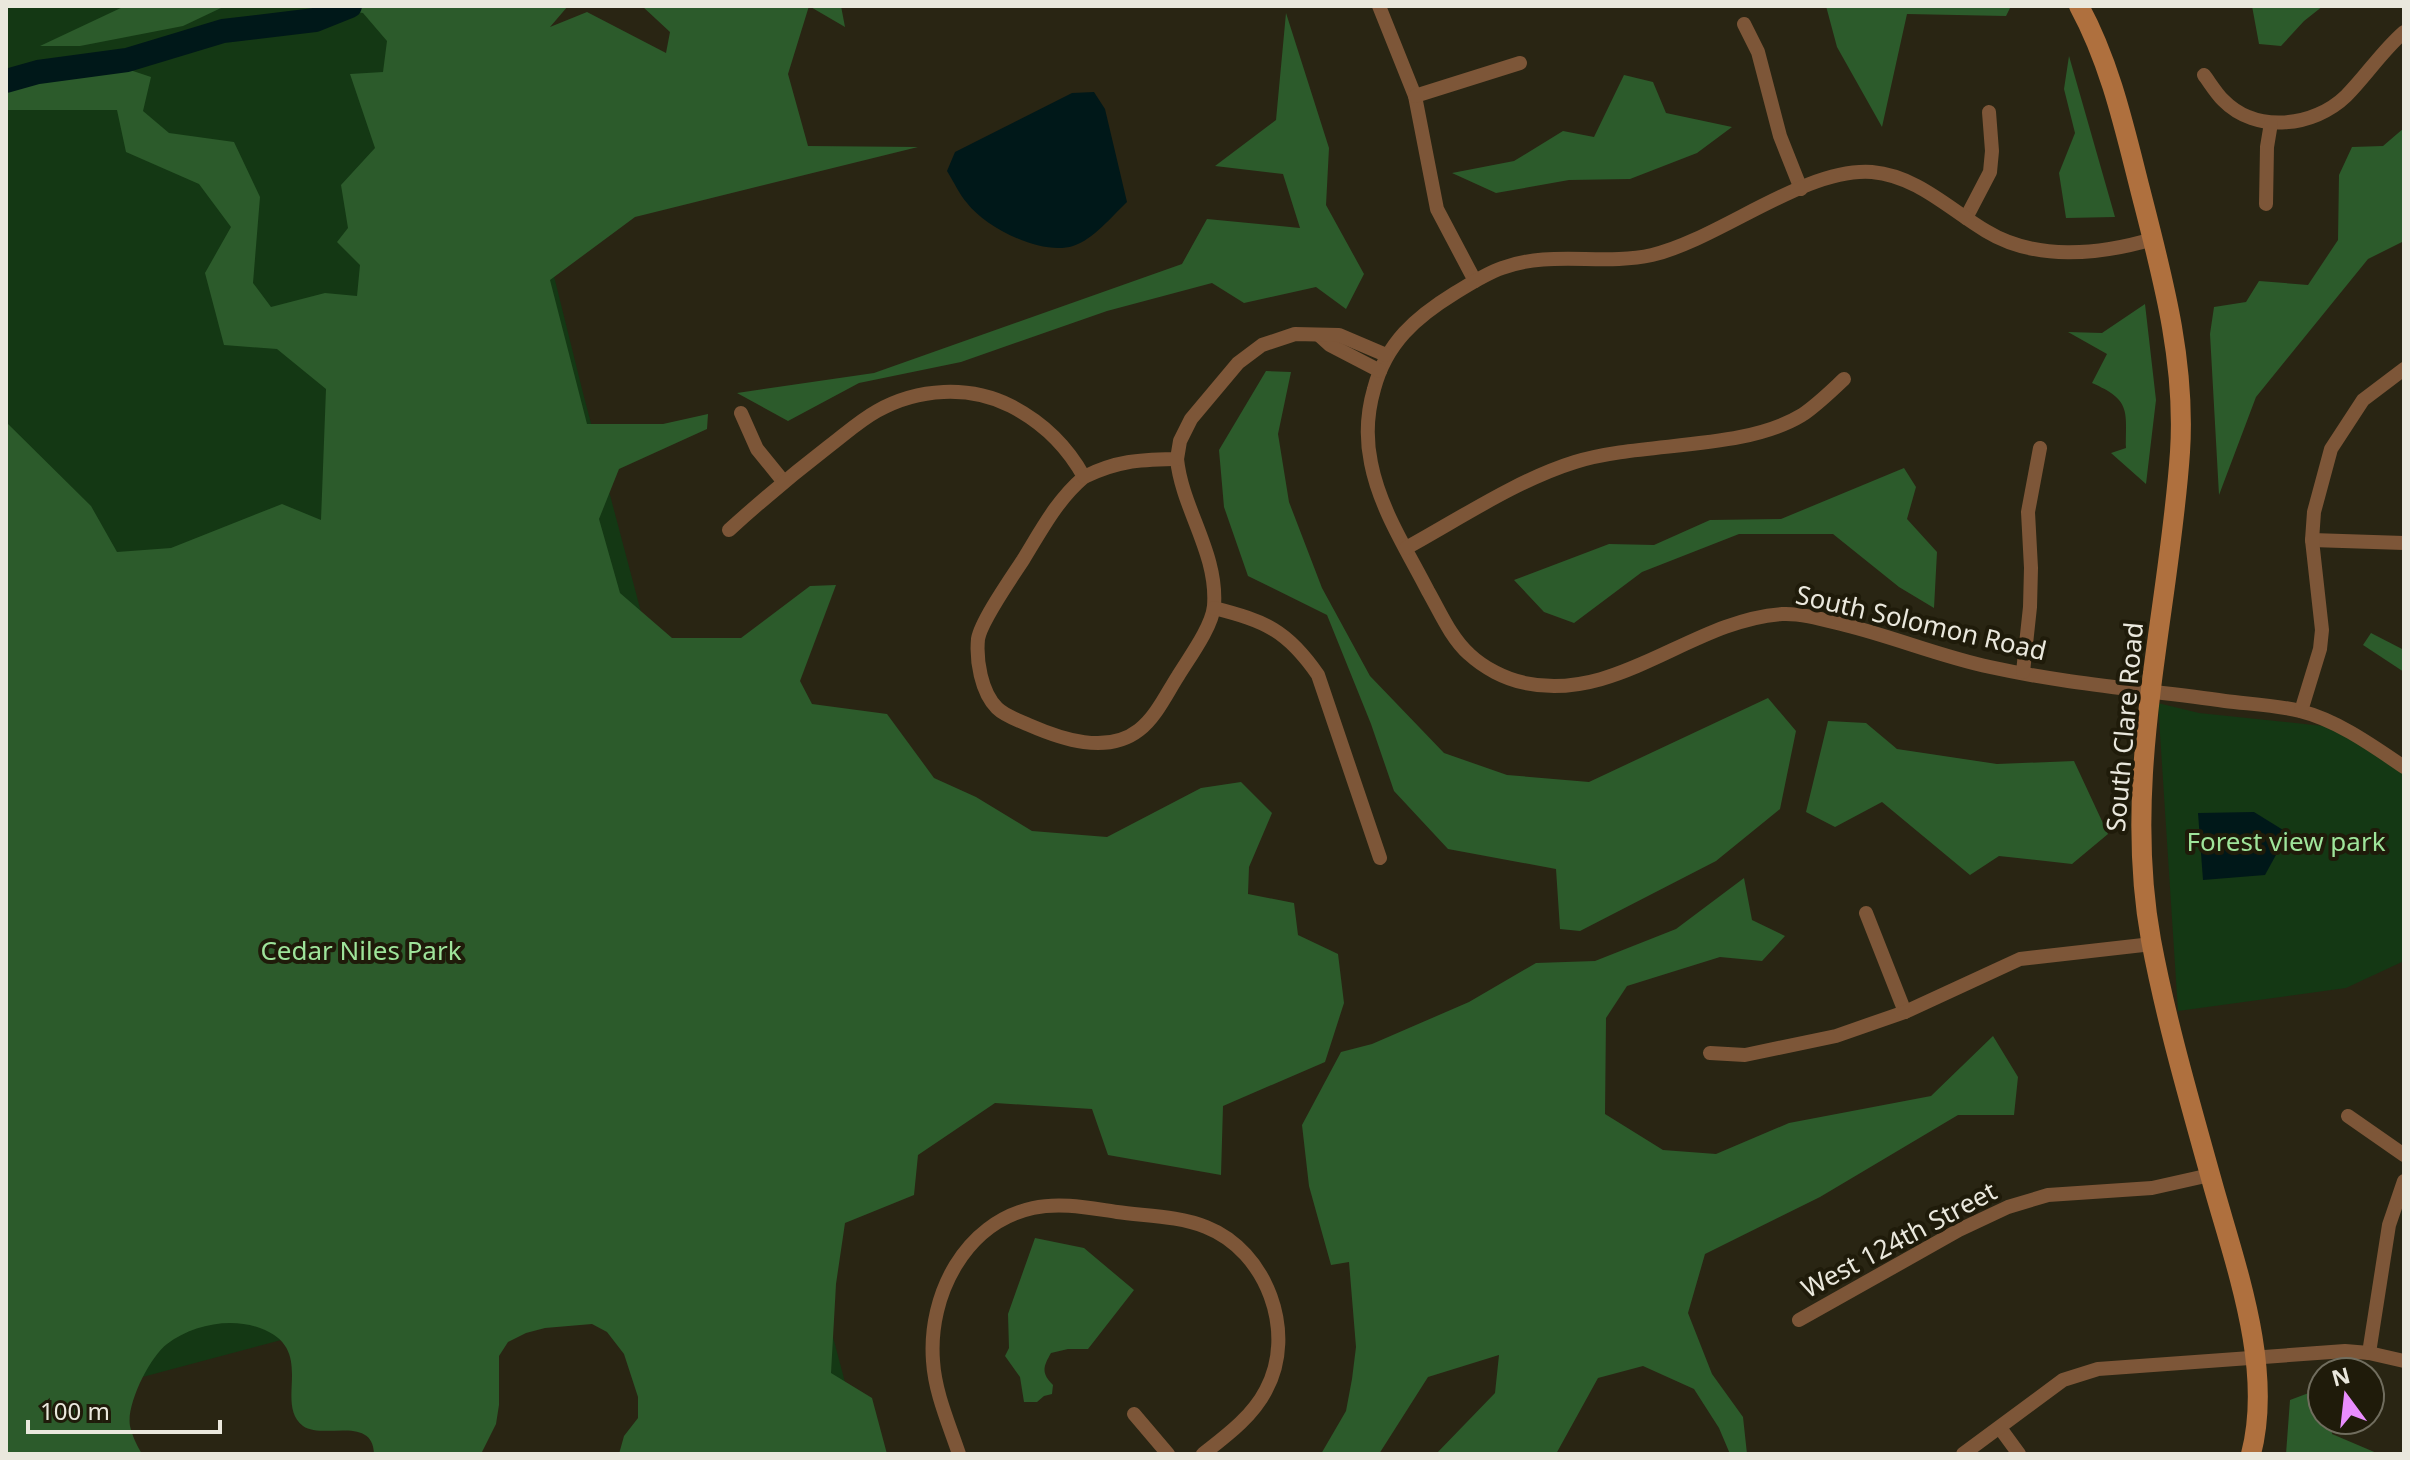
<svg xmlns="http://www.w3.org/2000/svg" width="2410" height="1460" font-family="'Noto Sans',sans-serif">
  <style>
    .green { fill: #143814 }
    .forest { fill: #2c5b2b }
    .water { fill: #001819 }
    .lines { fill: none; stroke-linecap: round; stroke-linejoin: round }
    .river { stroke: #001819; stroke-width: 24 }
    .street { stroke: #7d5638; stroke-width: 14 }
    .secondary { stroke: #af703e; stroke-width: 20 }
    .labels { text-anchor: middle; stroke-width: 8; stroke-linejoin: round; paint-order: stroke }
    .street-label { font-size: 26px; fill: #eae8dd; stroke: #1f1b0a }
    .park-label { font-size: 26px; fill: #9ee49a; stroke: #1f1b0a }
  </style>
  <rect width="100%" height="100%" fill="#292513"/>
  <g class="green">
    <polygon points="6,6 487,6 583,393 864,1454 612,1252 45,1403 6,1454"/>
    <polygon points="2158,703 2199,713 2323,726 2404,762 2404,961 2346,988 2178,1011"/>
  </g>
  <g class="forest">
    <polygon points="125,6 304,6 221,8 183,26 80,46 40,46"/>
    <path d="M323 6H568L550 27 587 12 666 53 670 32 642 6H841L845 27 809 6 788 74 808 146 918 147 635 217 550 280 587 424H663L708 414 707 429 619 469 599 519 620 593 672 638H741L810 586 836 585 800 681 812 704 887 714 934 778 976 797 1032 831 1107 837 1201 788 1241 782 1272 813 1249 867 1248 894 1294 903 1298 935 1338 954 1344 1003 1325 1062 1223 1106 1221 1175 1108 1155 1092 1109 995 1103 918 1155 914 1195 845 1223 836 1284 831 1373 872 1398 887 1454H619L624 1436 638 1418V1397L624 1354 607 1332 592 1324 545 1328 526 1333 508 1342 499 1356V1405L496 1424 481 1454H374C373 1415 323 1440 303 1426 273 1403 318 1349 260 1328 230 1317 192 1325 167 1344 150 1357 126 1404 130 1426 132 1435 137 1446 142 1454H6V422L91 506 117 552 171 548 282 504 321 520 326 389 277 349 224 345 205 273 231 227 199 184 126 152 117 110H6V90L57 76 127 69 151 77 143 111 169 133 234 142 260 197 253 283 271 307 325 293 357 296 360 265 337 242 348 228 341 185 375 148 350 74 383 72 387 41 363 13Z"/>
    <polygon points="1826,6 2011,6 2006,16 1907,14 1882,127 1837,47"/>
    <polygon points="2252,6 2323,6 2304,21 2281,46 2259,44"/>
    <polygon points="1286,13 1329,148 1326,205 1364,274 1346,309 1316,287 1244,303 1212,283 1107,311 961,362 859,383 788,421 737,393 874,373 1182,264 1207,219 1300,228 1283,174 1215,166 1276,120"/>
    <polygon points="2069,56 2115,217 2066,218 2059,173 2075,133 2064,89"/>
    <polygon points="1624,75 1653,82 1666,113 1732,127 1697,153 1630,179 1569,180 1496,193 1452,173 1514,161 1563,131 1594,137"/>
    <polygon points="2404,128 2404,241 2368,259 2256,397 2219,495 2210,334 2214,307 2246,302 2259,281 2308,285 2338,240 2339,175 2352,147 2383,146"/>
    <path d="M2145 304 2156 400 2146 484 2111 453 2126 448C2126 410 2131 400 2092 383L2107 354 2068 332 2102 333Z"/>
    <polygon points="1266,371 1291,372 1278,434 1289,502 1322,588 1370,676 1444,753 1507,775 1589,782 1768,698 1796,731 1780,809 1716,861 1580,931 1560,929 1556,869 1448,849 1394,791 1371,724 1327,615 1248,576 1224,507 1219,450"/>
    <polygon points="1904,468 1916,487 1907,519 1937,552 1934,608 1899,587 1833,534 1739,534 1642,572 1574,623 1544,612 1514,580 1609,544 1654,545 1710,520 1781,519"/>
    <polygon points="2371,633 2404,650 2404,672 2363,645"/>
    <polygon points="1828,721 1866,723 1897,749 1997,764 2074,761 2108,834 2072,864 1999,856 1970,875 1882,802 1835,827 1806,812"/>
    <polygon points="1744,878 1752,920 1785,936 1762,961 1720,957 1627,986 1606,1018 1605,1114 1663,1150 1716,1154 1789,1123 1931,1096 1993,1036 2018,1077 2014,1115 1958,1115 1820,1197 1705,1254 1688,1313 1712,1374 1743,1417 1747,1454 1730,1454 1719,1428 1694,1389 1643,1366 1598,1378 1556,1454 1436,1454 1495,1393 1499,1355 1428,1377 1379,1454 1321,1454 1346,1411 1352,1379 1356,1347 1349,1262 1331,1265 1309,1186 1302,1125 1341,1052 1372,1044 1469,1002 1536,963 1595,961 1676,929"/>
    <path d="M1035 1238 1084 1248 1134 1290 1088 1349H1068L1051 1353C1043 1367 1041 1373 1053 1385L1052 1394 1044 1396 1037 1402H1024L1020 1377 1005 1356 1009 1348 1008 1314Z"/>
    <polygon points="2322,1388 2322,1420 2331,1420 2332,1434 2379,1454 2286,1454 2290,1400"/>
  </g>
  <g class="water">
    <path d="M1094 92 1105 109 1127 202C1111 217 1094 239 1073 246 1042 256 986 228 967 203 959 194 954 182 947 171L955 152 1072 93Z"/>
    <polygon points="2254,812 2288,833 2265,875 2203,880 2198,813"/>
  </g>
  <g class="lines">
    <polyline class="river" points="6,81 38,72 127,60 223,31 315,20 350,6"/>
    <g class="street">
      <polyline points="1379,6 1415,96 1437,209 1475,281"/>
      <polyline points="1744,24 1758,52 1780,136 1801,189"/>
      <path d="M2204 75C2210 83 2216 93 2223 100 2256 134 2314 127 2346 96 2366 76 2382 51 2404 32"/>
      <polyline points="1415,96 1520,63"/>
      <polyline points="2266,204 2267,147 2271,123"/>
      <polyline points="1966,218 1990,172 1992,151 1989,112"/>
      <path d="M2153 239C2099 255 2035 261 1986 231 1949 209 1917 176 1872 172 1805 167 1720 239 1652 255 1603 266 1550 250 1502 268 1485 274 1470 284 1455 293 1416 317 1386 343 1374 389 1367 413 1366 439 1371 463 1380 509 1407 550 1428 591 1440 612 1451 638 1469 654 1484 668 1505 679 1525 683 1618 703 1692 620 1782 614 1802 613 1825 620 1845 625 1894 637 1942 657 1990 667 2067 684 2147 690 2225 701 2249 704 2276 705 2300 711 2337 720 2373 746 2404 767"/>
      <polyline points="1319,335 1330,345 1380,371"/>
      <polyline points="741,413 757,449 783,481"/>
      <path d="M1084 477C1057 500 1042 529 1023 560 1012 577 981 621 978 639 976 660 981 692 997 708 1005 716 1018 720 1029 725 1061 739 1107 755 1139 730 1156 717 1167 693 1178 676 1189 658 1212 627 1214 606 1218 553 1182 509 1177 459"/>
      <path d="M729 530C761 501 793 474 828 447 844 435 859 421 877 411 918 388 969 385 1011 406 1042 422 1067 446 1084 477 1118 460 1140 460 1177 459L1180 441 1191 419 1238 363 1262 345 1295 334 1339 335 1386 355"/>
      <polyline points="2312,540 2404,543"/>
      <path d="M1406 548C1459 519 1517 480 1575 462 1643 441 1743 451 1802 415 1817 405 1830 392 1844 379"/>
      <path d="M1214 608C1265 621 1287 630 1318 675L1380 858"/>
      <polyline points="2023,672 2030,607 2031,568 2028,512 2040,448"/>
      <polyline points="2301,711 2320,649 2322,630 2312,540 2314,512 2331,449 2363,400 2404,369"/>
      <polyline points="1866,913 1905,1012"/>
      <polyline points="1710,1053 1745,1055 1836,1036 1905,1012 2020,959 2152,944"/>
      <polyline points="2348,1116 2404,1155"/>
      <polyline points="1799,1320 1959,1230 2008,1207 2048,1195 2152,1188 2210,1175"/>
      <polyline points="2369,1353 2389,1225 2404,1181"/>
      <polyline points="1134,1414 1168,1454"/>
      <polyline points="2000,1428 2019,1454"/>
      <path d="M959 1454C949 1424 935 1393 933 1361 928 1295 965 1223 1033 1208 1061 1202 1089 1208 1117 1212 1146 1216 1179 1216 1206 1227 1267 1251 1297 1333 1266 1390 1252 1417 1226 1436 1203 1454"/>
      <polyline points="1963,1454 2063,1380 2098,1369 2345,1351 2369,1353 2404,1361"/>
    </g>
    <path class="secondary" d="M2079 6C2110 63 2124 126 2140 189 2162 275 2186 361 2180 452 2169 615 2121 776 2151 940 2166 1020 2189 1099 2211 1178 2234 1262 2274 1366 2251 1454"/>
  </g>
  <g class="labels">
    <g class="street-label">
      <text transform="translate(1921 623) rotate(13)" y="9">South Solomon Road</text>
      <text transform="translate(2125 727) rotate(-85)" y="9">South Clare Road</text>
      <text transform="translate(1899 1240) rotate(-28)" y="9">West 124th Street</text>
    </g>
    <g class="park-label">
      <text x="2286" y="851">Forest view park</text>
      <text x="361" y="960">Cedar Niles Park</text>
    </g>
  </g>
  <rect width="2410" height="1460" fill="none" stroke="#eae8dd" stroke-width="16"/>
  <g transform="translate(2346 1396) rotate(345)"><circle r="38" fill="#1f1b0a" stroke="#706d5e" stroke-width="2"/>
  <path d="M0-6L14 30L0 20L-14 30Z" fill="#e98dfe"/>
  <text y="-12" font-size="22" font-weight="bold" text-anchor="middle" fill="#eae8dd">N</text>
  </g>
  <path d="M28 1420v12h192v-12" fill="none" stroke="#eae8dd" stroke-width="4"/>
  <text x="40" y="1420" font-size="24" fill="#eae8dd" stroke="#1f1b0a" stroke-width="6" paint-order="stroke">100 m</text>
</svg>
